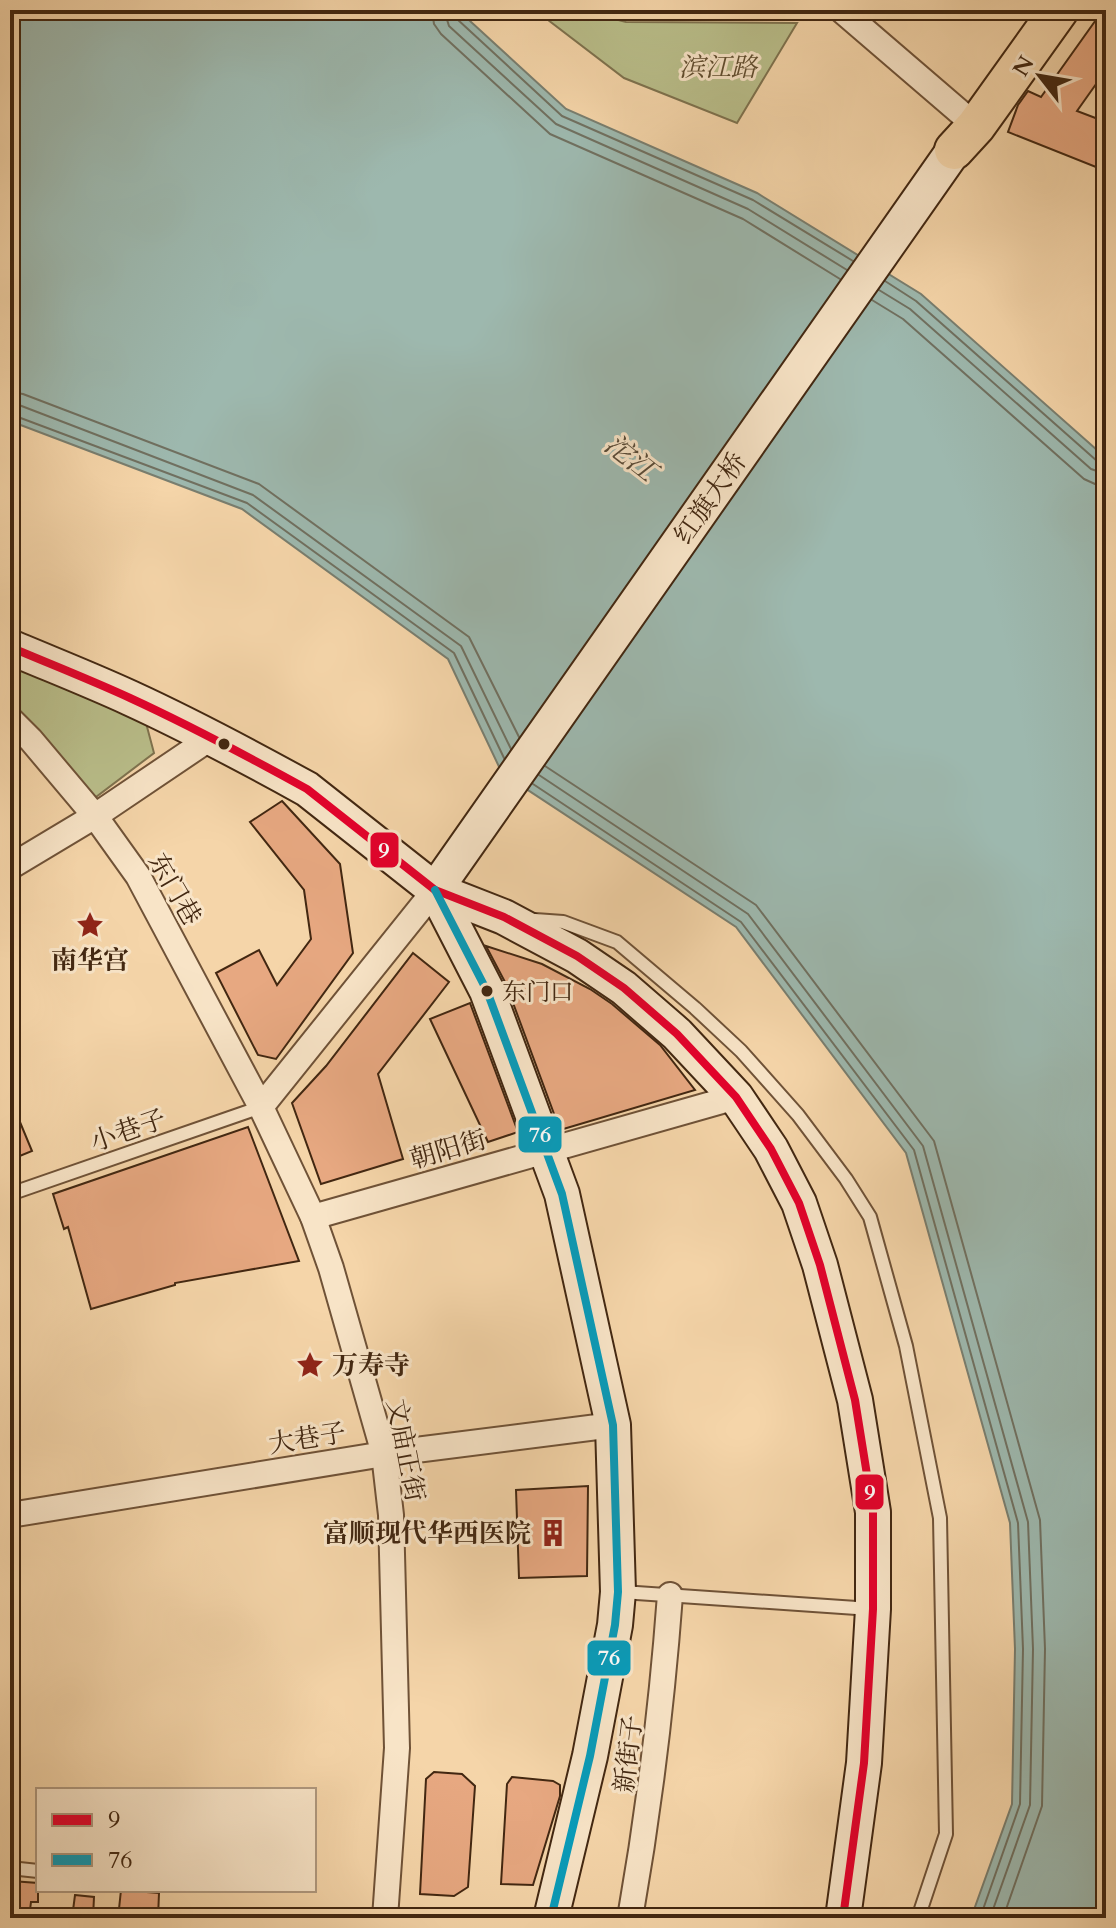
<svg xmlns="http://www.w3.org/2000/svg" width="1116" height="1928" font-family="Cardo,'Noto Serif SC',serif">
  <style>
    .green { fill: #b9be8a; stroke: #7e724e; stroke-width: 2 }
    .water { fill: #9db8ae; stroke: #797e6f; stroke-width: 2 }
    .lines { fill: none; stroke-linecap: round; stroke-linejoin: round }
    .shore { stroke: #707060; stroke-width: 2 }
    .building { fill: #e7a881; stroke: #422711; stroke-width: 2 }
    .lane-casing { stroke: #6f5237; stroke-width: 16 }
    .street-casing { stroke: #6f5237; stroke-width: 28 }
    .secondary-casing { stroke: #422711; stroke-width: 38 }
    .primary-casing { stroke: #422711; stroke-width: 42 }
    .lane { stroke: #f8e4c7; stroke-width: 12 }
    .street { stroke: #f8e4c7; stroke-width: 24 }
    .secondary { stroke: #f8e4c7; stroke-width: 34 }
    .primary { stroke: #f5d5a9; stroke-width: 38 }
    .bus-1-casing { stroke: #f8e4c7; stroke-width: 14 }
    .bus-2-casing { stroke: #f8e4c7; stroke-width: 14 }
    .bus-1 { stroke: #e4002b; stroke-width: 8 }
    .bus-2 { stroke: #079cbb; stroke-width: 8 }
    .bus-dot { fill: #422711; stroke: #f8e4c7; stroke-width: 3 }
    .labels { text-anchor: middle; stroke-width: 6; stroke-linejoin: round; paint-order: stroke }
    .bus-label { font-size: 24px; fill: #422711; stroke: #f8e4c7; text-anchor: start }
    .park-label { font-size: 26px; font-style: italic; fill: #604d2f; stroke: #f8e4c7 }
    .street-label { font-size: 26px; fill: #422711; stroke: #f8e4c7 }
    .poi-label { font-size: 26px; font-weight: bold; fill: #422711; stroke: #f8e4c7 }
    .water-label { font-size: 28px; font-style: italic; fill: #594b38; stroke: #f8e4c7 }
    .line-badge { stroke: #f8e4c7; stroke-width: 3 }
    .badge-label { font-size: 22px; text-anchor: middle; font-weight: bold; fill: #fff }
  </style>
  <rect width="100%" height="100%" fill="#f5d5a9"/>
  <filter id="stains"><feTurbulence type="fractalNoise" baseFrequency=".0025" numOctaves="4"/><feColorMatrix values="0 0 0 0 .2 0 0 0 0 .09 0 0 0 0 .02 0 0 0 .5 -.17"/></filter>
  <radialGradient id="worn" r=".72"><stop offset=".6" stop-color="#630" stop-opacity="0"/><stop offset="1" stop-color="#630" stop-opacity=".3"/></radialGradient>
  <g class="green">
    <polygon points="535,10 580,10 626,22 797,23 737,123 624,78"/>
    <polygon points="10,665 146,723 154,753 92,800 10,701"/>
  </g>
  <polygon class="water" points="10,10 458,10 566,109 757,193 921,294 1106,458 1106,1918 971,1918 1012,1804 1015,1649 1010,1523 906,1153 736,927 502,773 448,659 242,509 10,421"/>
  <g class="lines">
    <g class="shore">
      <polyline points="432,10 434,24 441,34 550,134 743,219 840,279"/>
      <polyline points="444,10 449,26 556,124 748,209 847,270"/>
      <polyline points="454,10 457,19 562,116 753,200 853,261"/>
      <polyline points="885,281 916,301 1097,461 1106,463"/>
      <polyline points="879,290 910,309 1091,469 1106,474"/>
      <polyline points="872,300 903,319 1084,479 1095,484 1106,486"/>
      <polyline points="10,392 23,394 259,484 469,637 519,737"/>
      <polyline points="10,404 19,405 253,495 461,646 511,749"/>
      <polyline points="10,414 247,503 454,653 504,758"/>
      <polyline points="545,766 756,905 934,1141 1040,1520 1045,1649 1042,1806 1003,1918"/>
      <polyline points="539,775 748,914 923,1146 1028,1522 1033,1649 1030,1805 990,1918"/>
      <polyline points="533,784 741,922 914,1150 1018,1523 1023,1649 1020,1804 980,1918"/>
    </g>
  </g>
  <g class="building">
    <polygon points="1103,10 1106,10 1106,70 1077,111 1106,122 1106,171 1008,132 1018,105 1028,91 1041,97"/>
    <polygon points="282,801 340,864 353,953 276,1059 258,1055 216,973 259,950 277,985 311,939 304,890 250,822"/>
    <polygon points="486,946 542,964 590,989 612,1004 660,1045 695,1090 560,1130 506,984"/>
    <polygon points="413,953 449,982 378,1074 403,1159 321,1184 292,1103 326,1066"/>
    <polygon points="470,1003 518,1132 488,1142 430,1019"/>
    <polygon points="10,1098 32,1151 10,1160"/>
    <polygon points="248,1127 299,1261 175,1283 175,1285 91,1309 68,1227 64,1229 53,1194"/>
    <polygon points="588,1486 587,1576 519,1578 516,1490"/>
    <polygon points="434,1772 462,1774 475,1786 468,1887 454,1896 420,1894 426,1779"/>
    <polygon points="512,1777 553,1781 560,1785 560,1796 533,1885 501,1884 507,1784"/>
    <polygon points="11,1881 38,1883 38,1902 31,1902 29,1918 10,1918"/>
    <polygon points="121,1890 159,1893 158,1918 137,1918 137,1910 119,1909"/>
    <polygon points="75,1895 94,1897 93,1918 72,1918"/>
  </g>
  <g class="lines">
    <g class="lane-casing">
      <g id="lane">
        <polyline points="535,920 563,922 617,942 695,1008 741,1051 798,1115 846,1179 870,1217 906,1346 940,1518 946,1834 918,1918"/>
        <polyline points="10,1194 261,1107"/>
        <polyline points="622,1592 871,1609"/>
        <polyline points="10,1868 38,1871"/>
      </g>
    </g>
    <g class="street-casing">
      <g id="street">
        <polyline points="841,10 976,126"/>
        <polyline points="10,719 31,740 95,816 138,876 261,1107 313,1217 331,1268 384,1454 391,1515 397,1748 385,1918"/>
        <polyline points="10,867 95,816 212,737"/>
        <polyline points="261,1107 435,890"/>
        <polyline points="313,1217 736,1097"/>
        <polyline points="10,1515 384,1454 613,1425"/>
        <path d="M630 1918C649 1810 662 1704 670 1595"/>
      </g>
    </g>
    <g class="secondary-casing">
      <g id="secondary">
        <path d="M10 647C50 664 91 680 130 698 191 726 249 757 307 789L435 890 504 917 577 956 624 988 677 1034 736 1097 771 1149 799 1203 820 1265 855 1400 873 1512V1609L864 1763 843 1918"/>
        <polyline points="435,890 487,991 562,1194 613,1425 618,1592 615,1625 590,1756 551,1918"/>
        <polyline points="435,890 954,150"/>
      </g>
    </g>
    <g class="primary-casing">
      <polyline id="primary" points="954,150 976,126 1059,10"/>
    </g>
    <use href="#lane" class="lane"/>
    <use href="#street" class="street"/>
    <use href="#secondary" class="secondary"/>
    <use href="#primary" class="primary"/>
    <g class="bus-1-casing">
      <path id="bus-1" d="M10 647C50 664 91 680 130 698 191 726 249 757 307 789L435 890 504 917 577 956 624 988 677 1034 736 1097 771 1149 799 1203 820 1265 855 1400 873 1512V1609L864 1763 843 1918"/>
    </g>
    <g class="bus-2-casing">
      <polyline id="bus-2" points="435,890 487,991 562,1194 613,1425 618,1592 615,1625 590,1756 551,1918"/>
    </g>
    <use href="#bus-1" class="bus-1"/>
    <use href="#bus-2" class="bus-2"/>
  </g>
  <defs>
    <g id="sight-bare" transform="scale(2.16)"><path d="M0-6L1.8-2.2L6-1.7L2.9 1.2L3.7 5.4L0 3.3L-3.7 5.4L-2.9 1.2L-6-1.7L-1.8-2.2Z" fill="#8f2418" stroke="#f8e4c7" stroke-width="2.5" paint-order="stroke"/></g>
    <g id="building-bare" transform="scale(2.16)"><path d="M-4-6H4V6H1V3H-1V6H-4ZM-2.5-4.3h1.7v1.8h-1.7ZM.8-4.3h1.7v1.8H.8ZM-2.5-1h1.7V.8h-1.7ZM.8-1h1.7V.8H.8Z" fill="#8f2418" stroke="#f8e4c7" stroke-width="2.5" paint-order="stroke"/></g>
  </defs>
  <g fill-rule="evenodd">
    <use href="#sight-bare" x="90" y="925"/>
    <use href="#sight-bare" x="310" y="1365"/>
    <use href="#building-bare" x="553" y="1533"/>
  </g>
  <g class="bus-dot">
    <circle cx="224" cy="744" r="7"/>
    <circle cx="487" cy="991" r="7"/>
  </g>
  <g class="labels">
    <g class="bus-label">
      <text x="502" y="1000">东门口</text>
    </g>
    <g class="park-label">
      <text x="718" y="76">滨江路</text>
    </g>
    <g class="street-label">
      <text transform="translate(710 498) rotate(-55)" y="9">红旗大桥</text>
      <text transform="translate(175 889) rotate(60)" y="9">东门巷</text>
      <text transform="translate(128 1130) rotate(-19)" y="9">小巷子</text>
      <text transform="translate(448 1149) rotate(-16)" y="9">朝阳街</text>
      <text transform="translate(307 1438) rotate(-9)" y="9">大巷子</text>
      <text transform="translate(406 1450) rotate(79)" y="9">文庙正街</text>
      <text transform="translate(628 1754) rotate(-83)" y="9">新街子</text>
    </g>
    <g class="poi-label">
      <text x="90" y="969">南华宫</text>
      <text x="332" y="1374" text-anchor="start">万寿寺</text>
      <text x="531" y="1542" text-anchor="end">富顺现代华西医院</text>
    </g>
    <g class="water-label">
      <text transform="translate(631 457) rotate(38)" y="10">沱江</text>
    </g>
  </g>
  <g class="line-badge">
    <rect x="369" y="831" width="31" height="38" rx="8" fill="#e4002b"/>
    <rect x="517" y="1115" width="46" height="39" rx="8" fill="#079cbb"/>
    <rect x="854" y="1473" width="31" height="38" rx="8" fill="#e4002b"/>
    <rect x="586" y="1639" width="46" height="38" rx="8" fill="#079cbb"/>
  </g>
  <g class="badge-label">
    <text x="384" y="858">9</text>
    <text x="540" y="1142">76</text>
    <text x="870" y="1500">9</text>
    <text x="609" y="1665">76</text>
  </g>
  <rect width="1116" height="1928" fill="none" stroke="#f5d5a9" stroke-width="40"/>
  <rect x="12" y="12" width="1092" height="1904" fill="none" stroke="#422711" stroke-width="4"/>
  <rect x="20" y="20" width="1076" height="1888" fill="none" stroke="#422711" stroke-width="2"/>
  <rect x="36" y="1788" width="280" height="104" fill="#f8e4c7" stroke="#af987e" stroke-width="2"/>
  <rect x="52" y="1814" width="40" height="12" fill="#e4002b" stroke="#af987e" stroke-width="2"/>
  <text x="108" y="1828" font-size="24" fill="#422711">9</text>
  <rect x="52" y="1854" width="40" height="12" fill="#079cbb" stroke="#af987e" stroke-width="2"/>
  <text x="108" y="1868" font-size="24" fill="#422711">76</text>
  <g transform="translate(1040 76) rotate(301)" stroke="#f8e4c7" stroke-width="6" paint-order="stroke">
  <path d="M0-6L14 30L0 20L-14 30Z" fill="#422711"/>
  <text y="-12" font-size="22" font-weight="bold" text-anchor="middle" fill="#422711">N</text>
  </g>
  <rect width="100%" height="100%" filter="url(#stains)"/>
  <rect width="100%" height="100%" fill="url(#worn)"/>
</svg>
